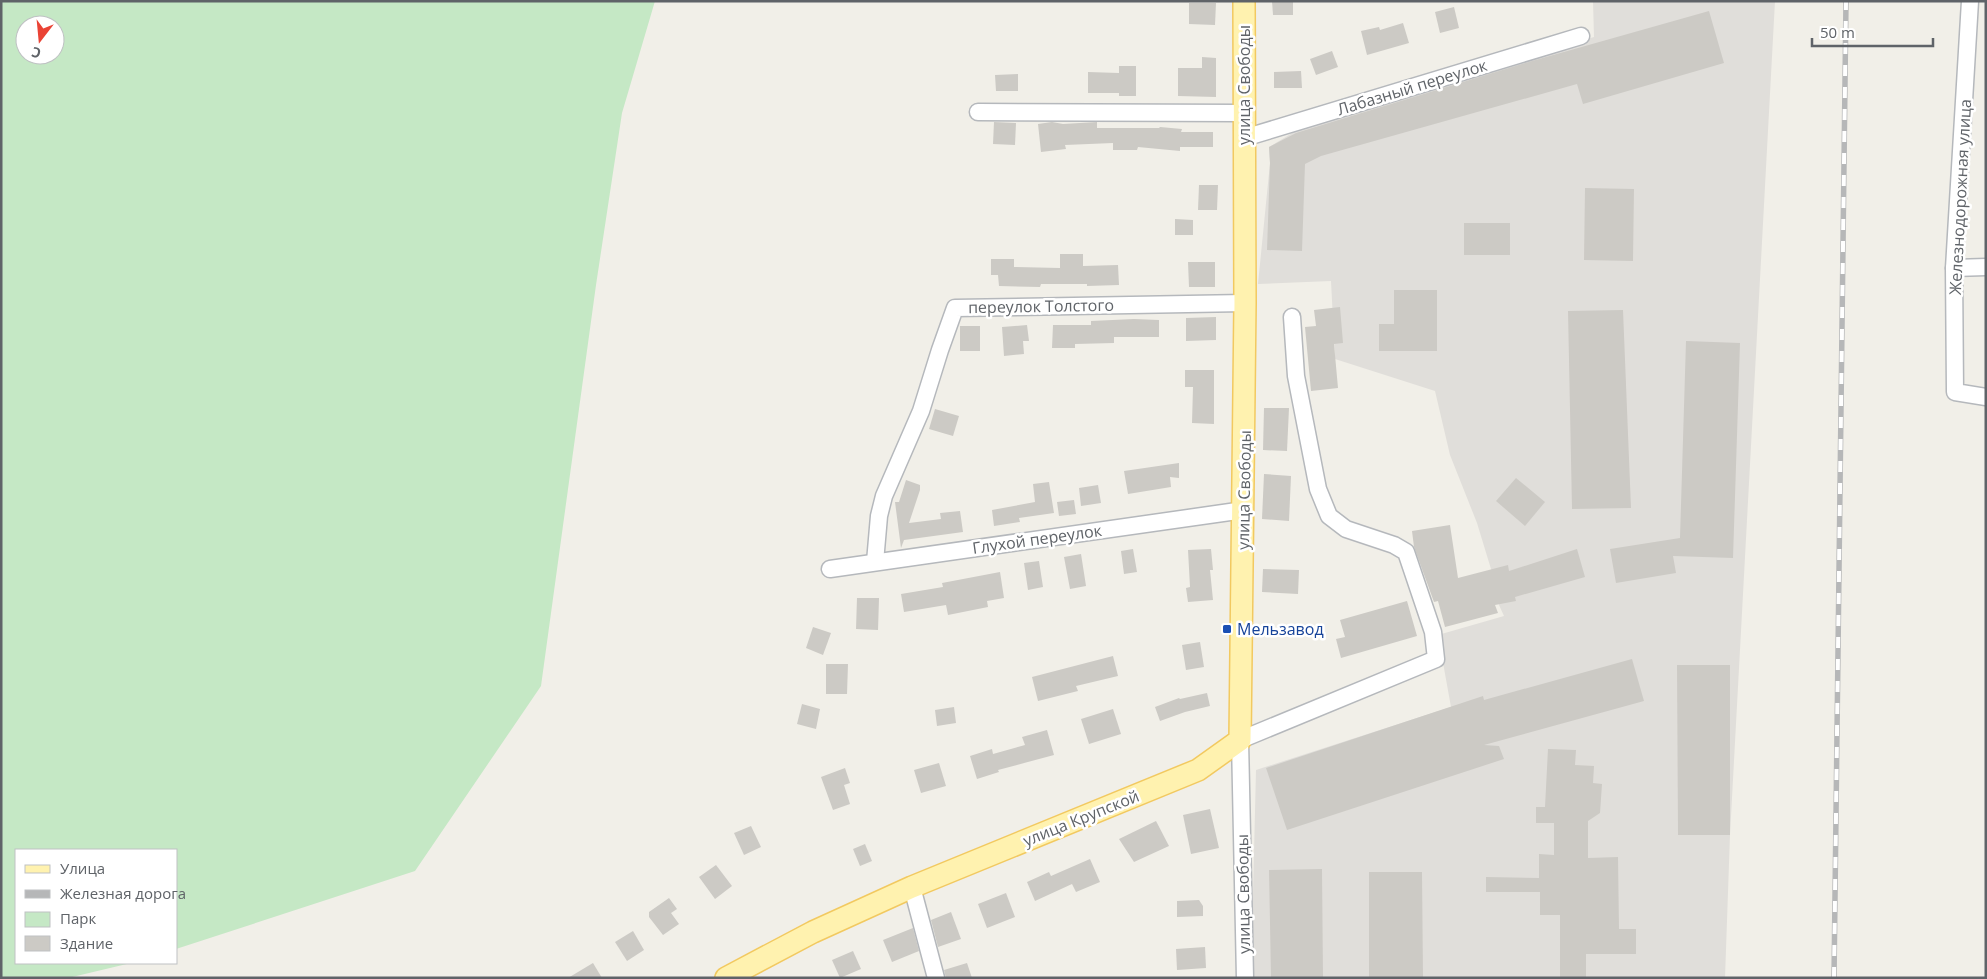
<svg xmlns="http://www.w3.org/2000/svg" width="1987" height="979" font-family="'Open Sans',sans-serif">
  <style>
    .industrial { fill: #e0deda }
    .green { fill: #c5e8c5; fill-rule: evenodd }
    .building { fill: #cccac5 }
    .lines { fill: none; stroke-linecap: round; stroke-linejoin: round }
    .minor-casing { stroke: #b5b8bc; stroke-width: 19 }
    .major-casing { stroke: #f2c960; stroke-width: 24 }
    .minor { stroke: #fff; stroke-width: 16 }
    .major { stroke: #fff2af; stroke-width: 21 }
    .rail-casing { stroke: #b6b7b8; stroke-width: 5.5 }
    .rail { stroke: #fff; stroke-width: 4; stroke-dasharray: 11; stroke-linecap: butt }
    .transit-dot { fill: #1a4fb4; stroke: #fff; stroke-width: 2 }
    .labels { text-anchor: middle; stroke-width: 5; stroke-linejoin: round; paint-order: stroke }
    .street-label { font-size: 16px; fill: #5f6368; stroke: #fff }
    .transit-label { font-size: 16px; fill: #164399; stroke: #fff; text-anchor: start }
  </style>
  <rect width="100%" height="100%" fill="#f1efe8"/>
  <polygon class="industrial" points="1593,1 1775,1 1730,835 1725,978 1251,978 1256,770 1451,707 1438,635 1504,616 1499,605 1491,569 1477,523 1450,455 1435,391 1335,359 1331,281 1258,284 1270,163 1269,147 1312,121 1594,37"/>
  <path class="green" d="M1 1H655L622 113 596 285 541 686 415 871 176 949V850H16V963H131L68 978H1ZM25 25H55V55H25Z"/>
  <g class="building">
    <polygon points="1272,1 1293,1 1293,15 1273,15"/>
    <polygon points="1189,3 1216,3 1215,25 1189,24"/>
    <polygon points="1454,7 1459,28 1440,33 1435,12"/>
    <polygon points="1709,11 1724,63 1583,104 1577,84 1321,156 1305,164 1302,251 1267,250 1270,163 1269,147 1296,133 1532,61"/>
    <polygon points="1403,23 1409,43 1367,55 1361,31 1379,27 1380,30"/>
    <polygon points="1332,51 1338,67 1316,75 1310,59"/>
    <polygon points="1202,57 1216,58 1216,97 1178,96 1178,68 1202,68"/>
    <polygon points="1119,66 1136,66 1136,96 1119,96 1119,93 1088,93 1088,72 1119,73"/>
    <polygon points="1301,71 1302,88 1274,88 1274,72"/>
    <polygon points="1018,74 1018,91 996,91 995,75"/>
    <polygon points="994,122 1016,123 1015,145 993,144"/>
    <polygon points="1052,122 1063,124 1097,122 1097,128 1159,128 1160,127 1182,129 1181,132 1213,132 1213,147 1180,147 1180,151 1138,147 1137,150 1113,150 1113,143 1065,145 1066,149 1041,152 1038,124"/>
    <polygon points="1199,185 1218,185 1217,210 1198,210"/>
    <polygon points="1585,188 1634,189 1633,261 1584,260"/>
    <polygon points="1175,219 1193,220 1193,235 1175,235"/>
    <rect x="1464" y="223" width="46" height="32"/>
    <polygon points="1060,254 1083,254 1083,266 1118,265 1119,285 1087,286 1087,284 1041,284 1040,287 999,286 998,275 991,275 991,259 1014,259 1014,267 1060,268"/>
    <polygon points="1188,262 1215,262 1215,287 1189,287"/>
    <polygon points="1394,290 1437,290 1437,351 1379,351 1379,324 1394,324"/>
    <polygon points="1340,307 1343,343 1334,344 1338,388 1311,391 1305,327 1316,326 1314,310"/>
    <polygon points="1623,310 1631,508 1572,509 1568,311"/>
    <polygon points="1216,317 1216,340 1186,341 1186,318"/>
    <polygon points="1134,319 1159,320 1159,337 1114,337 1114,343 1075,344 1075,348 1052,348 1053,325 1091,325 1091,321"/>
    <polygon points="1027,325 1029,341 1023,341 1024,354 1004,356 1002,327"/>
    <rect x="960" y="326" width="20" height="25"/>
    <polygon points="1686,341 1740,343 1733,558 1673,556 1676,573 1616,583 1610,549 1680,538"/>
    <polygon points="1185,370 1214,370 1214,424 1192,423 1193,387 1185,387"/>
    <polygon points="1264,408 1289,408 1287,451 1263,450"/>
    <polygon points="935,409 959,416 953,436 929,429"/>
    <polygon points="1179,463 1179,478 1170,477 1171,487 1128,494 1124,471"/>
    <polygon points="1264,474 1291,476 1289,521 1262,519"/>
    <polygon points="1516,478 1545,502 1525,526 1496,501"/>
    <polygon points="906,480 920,485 920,490 909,523 941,519 940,513 960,511 963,532 904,540 901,548 895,502 899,502"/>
    <polygon points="1049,482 1054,513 1019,518 1020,522 994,526 992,510 1035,502 1033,484"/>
    <polygon points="1098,485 1101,503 1081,506 1079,488"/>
    <polygon points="1074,500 1076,514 1059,516 1057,502"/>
    <polygon points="1450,525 1458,578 1508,565 1509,571 1577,549 1585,577 1515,597 1516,601 1495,605 1498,613 1445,627 1438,601 1434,602 1414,547 1412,531"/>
    <polygon points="1133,549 1137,572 1124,574 1121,551"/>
    <polygon points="1211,549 1213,570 1210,570 1213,600 1188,602 1186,588 1190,587 1188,550"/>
    <polygon points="1081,554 1086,586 1070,589 1064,557"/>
    <polygon points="1039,561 1043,587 1028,590 1024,563"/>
    <polygon points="1263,569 1299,570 1298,594 1262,592"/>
    <polygon points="1000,572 1004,598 987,601 988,607 948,615 946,605 904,612 901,594 943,587 942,583"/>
    <polygon points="857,598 879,598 878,630 856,629"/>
    <polygon points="1407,601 1417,636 1341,658 1336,639 1345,637 1340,620"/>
    <polygon points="813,627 831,633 823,655 806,648"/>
    <polygon points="1200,642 1204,667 1186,670 1182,645"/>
    <polygon points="1113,656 1118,676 1076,686 1078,691 1038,701 1032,677"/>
    <polygon points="1632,659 1644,701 1484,745 1499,746 1504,759 1287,830 1266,768 1483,696 1484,700"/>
    <polygon points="826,664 848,664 847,694 826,694"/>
    <polygon points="1677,665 1730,665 1730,835 1678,835"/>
    <polygon points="1207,693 1210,706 1185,712 1160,721 1155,707 1179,698 1180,699"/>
    <polygon points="802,704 820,709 816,729 797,724"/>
    <polygon points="954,707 956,723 937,726 935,710"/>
    <polygon points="1113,709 1121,734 1089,744 1081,719"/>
    <polygon points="1047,730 1054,755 998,770 999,772 977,779 970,756 992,749 993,754 1025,745 1022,737"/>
    <polygon points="1548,749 1576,750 1575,765 1594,766 1593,783 1602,784 1600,813 1588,821 1588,858 1618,857 1619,929 1636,929 1636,954 1586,954 1586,978 1560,978 1560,915 1540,915 1540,892 1486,892 1486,877 1539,878 1539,854 1554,855 1554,823 1536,823 1536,807 1545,807"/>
    <polygon points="939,763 946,786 921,793 914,770"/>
    <polygon points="845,768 850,783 844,785 850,804 833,810 821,777"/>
    <polygon points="1210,809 1219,848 1191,854 1183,815"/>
    <polygon points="1156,821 1169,846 1134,862 1119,839"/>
    <polygon points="751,826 761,847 744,855 734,833"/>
    <polygon points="865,844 872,861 860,866 853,849"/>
    <polygon points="1090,859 1100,882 1076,892 1072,884 1035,901 1027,882 1049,872 1051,876"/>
    <polygon points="716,865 732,886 715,899 699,877"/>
    <polygon points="1322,869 1323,978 1271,978 1269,870"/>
    <polygon points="1369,872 1422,872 1423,978 1369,978"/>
    <polygon points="1006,893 1015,917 987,928 978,904"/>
    <polygon points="669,898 677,909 671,913 679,924 663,935 649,917 649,912"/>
    <polygon points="1199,900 1203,906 1203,916 1177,917 1177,901"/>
    <polygon points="951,912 961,939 938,947 931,920"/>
    <polygon points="913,928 919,951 892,962 883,940"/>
    <polygon points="633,931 644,950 627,961 615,942"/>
    <polygon points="1205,947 1206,968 1177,970 1176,949"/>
    <polygon points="853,951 861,969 840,978 832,960"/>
    <polygon points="593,963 602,978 568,978"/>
    <polygon points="967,963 972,978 946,978 944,970"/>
  </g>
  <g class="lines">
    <g class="minor-casing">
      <g id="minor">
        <polyline points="1970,1 1954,268 1955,392 1986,397"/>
        <polyline points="978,112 1244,113"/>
        <polyline points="1244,138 1581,36"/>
        <polyline points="1954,268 1986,267"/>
        <polyline points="875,562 879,516 884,496 921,411 940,350 955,308 1245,303"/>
        <polyline points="830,569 1244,510"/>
        <polyline points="912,887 936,978"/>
        <polyline points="1245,978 1240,740 1436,659 1433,632 1406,552 1394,545 1346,529 1329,516 1318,489 1296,376 1292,317"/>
      </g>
    </g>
    <g class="major-casing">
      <polyline id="major" points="726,978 813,932 912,887 1198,770 1240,740 1245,303 1244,1"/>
    </g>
    <use href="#minor" class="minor"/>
    <use href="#major" class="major"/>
    <g class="rail-casing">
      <polyline id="rail" points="1834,978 1846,1"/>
    </g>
    <use href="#rail" class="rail"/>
  </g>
  <rect class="transit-dot" x="1222" y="624" width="10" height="10" rx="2.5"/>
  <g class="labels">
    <g class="street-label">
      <text transform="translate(1244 85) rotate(-90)" y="6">улица Свободы</text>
      <text transform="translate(1412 87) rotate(-17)" y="6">Лабазный переулок</text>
      <text transform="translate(1960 197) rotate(-87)" y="6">Железнодорожная улица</text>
      <text transform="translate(1041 306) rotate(-1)" y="6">переулок Толстого</text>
      <text transform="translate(1244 490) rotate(-89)" y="6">улица Свободы</text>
      <text transform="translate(1037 539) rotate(-8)" y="6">Глухой переулок</text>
      <text transform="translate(1081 818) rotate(-22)" y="6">улица Крупской</text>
      <text transform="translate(1243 894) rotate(-91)" y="6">улица Свободы</text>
    </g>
    <g class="transit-label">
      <text x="1237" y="635">Мельзавод</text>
    </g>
  </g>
  <rect width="1987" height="979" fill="none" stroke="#5f6368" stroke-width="5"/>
  <rect x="15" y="849" width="162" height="115" fill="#ffffff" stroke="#bfc1c3"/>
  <rect x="25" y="865" width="25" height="8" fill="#fff2af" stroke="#bfc1c3"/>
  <text x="60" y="874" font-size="15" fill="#5f6368">Улица</text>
  <rect x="25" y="890" width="25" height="8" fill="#b6b7b8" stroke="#bfc1c3"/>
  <text x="60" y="899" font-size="15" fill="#5f6368">Железная дорога</text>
  <rect x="25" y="912" width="25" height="15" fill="#c5e8c5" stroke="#bfc1c3"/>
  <text x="60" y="924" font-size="15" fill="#5f6368">Парк</text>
  <rect x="25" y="936" width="25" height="15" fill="#cccac5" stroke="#bfc1c3"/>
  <text x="60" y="949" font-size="15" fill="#5f6368">Здание</text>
  <g transform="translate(40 40) rotate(196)"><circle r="24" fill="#ffffff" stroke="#bfc1c3"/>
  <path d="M0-4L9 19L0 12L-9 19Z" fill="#ea4335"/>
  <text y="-8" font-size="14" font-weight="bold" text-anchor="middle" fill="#5f6368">С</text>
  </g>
  <path d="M1812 38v8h121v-8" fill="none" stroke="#5f6368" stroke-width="2.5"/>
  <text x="1820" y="38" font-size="15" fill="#5f6368" stroke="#ffffff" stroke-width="4" paint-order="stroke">50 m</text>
</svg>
